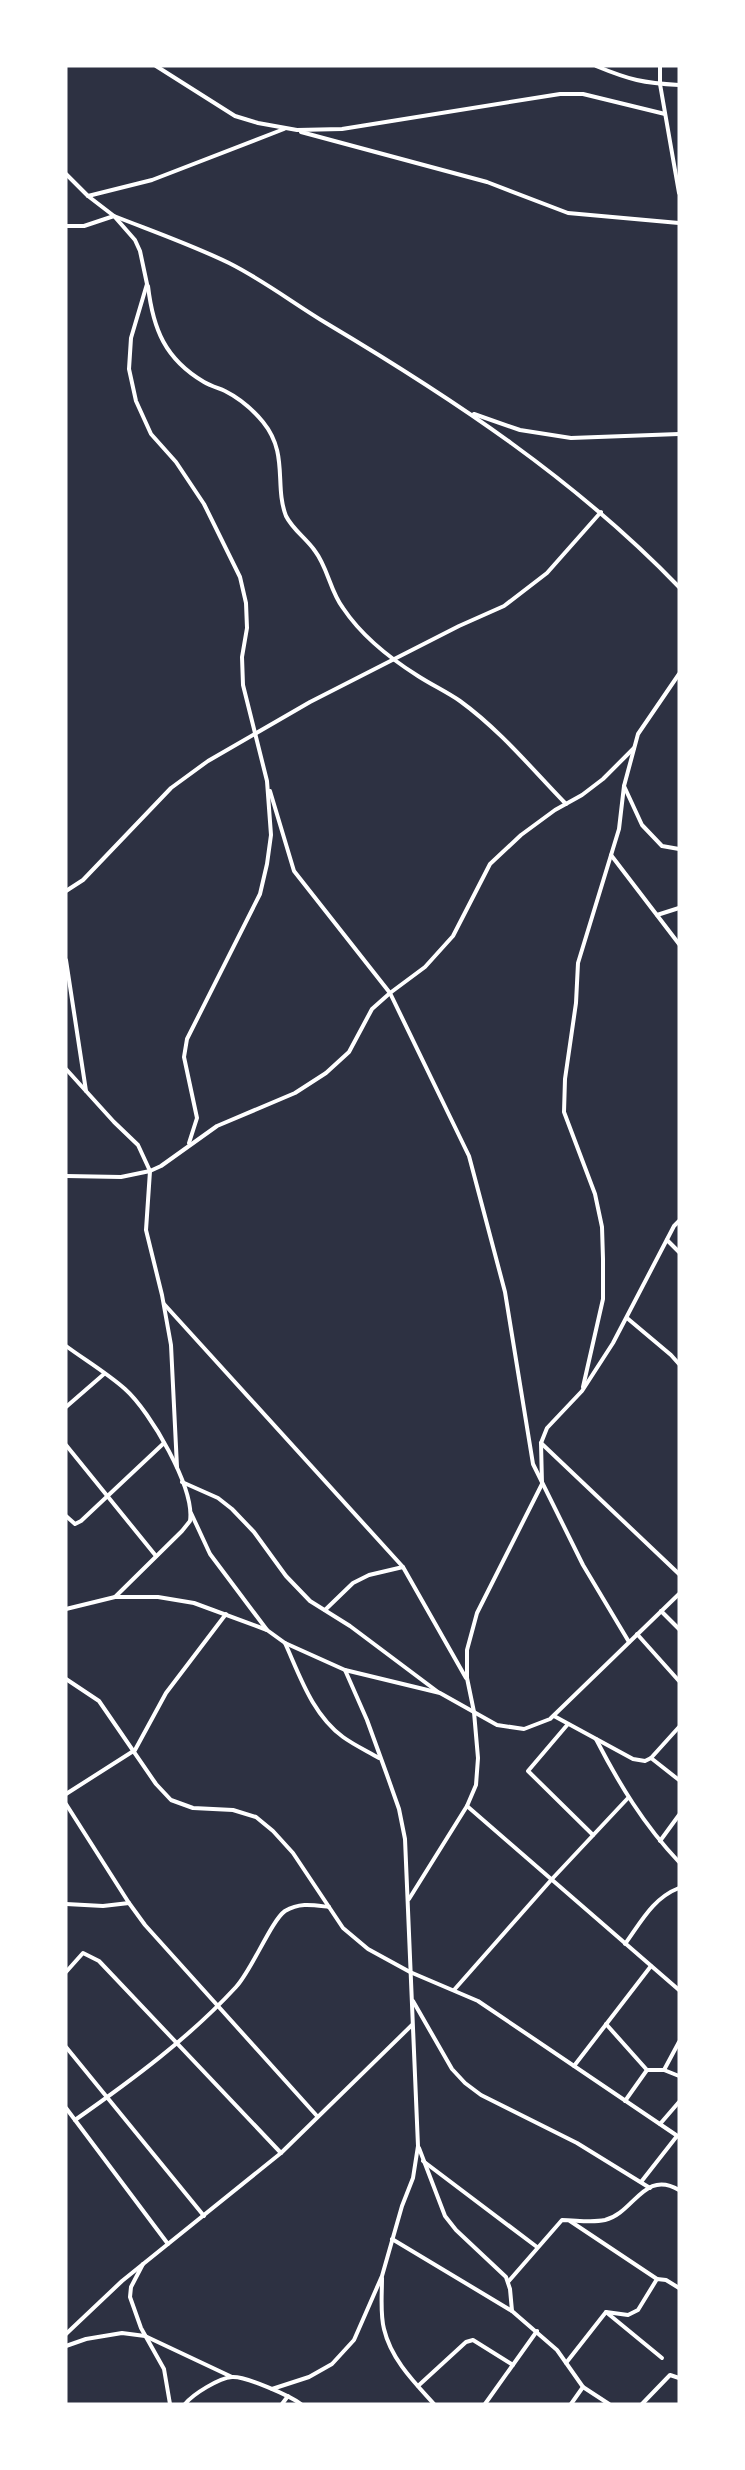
<svg xmlns="http://www.w3.org/2000/svg" width="745" height="2470" font-family="Georgia,serif">
  <style>
    .lines { fill: none; stroke-linecap: round; stroke-linejoin: round }
    .minor { stroke: #fff; stroke-width: 4 }
  </style>
  <rect width="100%" height="100%" fill="#2d3142"/>
  <g class="lines">
    <g class="minor">
      <polyline points="156,66 235,116 258,123 297,130 342,129 560,94 583,94 665,114"/>
      <path d="M596 66C630 80 643 83 679 85"/>
      <polyline points="660,66 660,84 679,193"/>
      <polyline points="301,132 487,182 568,213 679,223"/>
      <polyline points="66,174 88,196 114,216 135,240 140,251 147,284 131,338 129,369 136,401 151,434 176,462 204,504 240,577 246,603 247,628 242,657 243,685 267,781 271,835 267,864 260,894 187,1039 184,1057 197,1118 189,1143"/>
      <polyline points="88,196 152,180 284,129"/>
      <path d="M66 226H84L114 216C152 231 192 245 229 263 263 280 293 303 326 323 452 398 576 480 679 587"/>
      <path d="M148 286C153 329 165 359 204 382 211 386 218 388 225 391 239 398 253 410 263 422 289 454 274 485 286 516 293 530 306 538 315 551 328 568 330 591 343 608 361 635 391 659 418 676 432 685 447 692 460 701 500 730 532 769 566 804"/>
      <polyline points="474,414 520,430 571,438 679,434"/>
      <polyline points="624,786 642,825 662,846 679,849"/>
      <polyline points="270,791 294,871 390,993 469,1156 505,1292 533,1464 583,1565 629,1642"/>
      <polyline points="611,855 679,944"/>
      <polyline points="66,891 83,880 171,788 208,761 310,702 459,626 504,606 547,573 601,512"/>
      <polyline points="657,915 679,908"/>
      <polyline points="66,960 86,1091"/>
      <polyline points="66,1069 114,1122 138,1145 150,1171 146,1230 162,1295 171,1345 177,1467"/>
      <polyline points="66,1176 121,1177 150,1171 161,1166 217,1126 295,1093 326,1073 349,1052 372,1009 390,993 425,967 453,936 490,864 521,835 555,810 582,795 603,779 634,748"/>
      <polyline points="667,1240 679,1252"/>
      <polyline points="164,1304 403,1567 466,1678"/>
      <polyline points="627,1318 671,1355 679,1364"/>
      <path d="M66 1346C85 1360 107 1373 125 1389 150 1411 195 1488 190 1521L182 1531 115 1597"/>
      <polyline points="583,1387 603,1299 603,1259 602,1227 595,1194 564,1112 565,1079 576,1003 578,963 619,829 624,786 638,734 679,674"/>
      <polyline points="66,1407 104,1374"/>
      <polyline points="541,1443 679,1574"/>
      <polyline points="66,1445 156,1556"/>
      <polyline points="182,1482 218,1498 232,1509 254,1532 286,1576 310,1601 350,1626 438,1692"/>
      <polyline points="191,1513 210,1554 267,1630"/>
      <polyline points="66,1516 75,1524 81,1521 164,1443"/>
      <polyline points="66,1609 115,1597 158,1597 194,1603 267,1630 285,1643 345,1670 440,1693 497,1725 524,1729 550,1719 679,1594"/>
      <polyline points="325,1610 353,1583 369,1575 403,1567"/>
      <polyline points="661,1611 679,1629"/>
      <polyline points="637,1634 679,1681"/>
      <path d="M285 1643C300 1676 312 1714 343 1737 354 1745 367 1751 379 1758"/>
      <polyline points="66,1679 99,1701 156,1784 171,1800 193,1808 233,1810 256,1817 273,1831 293,1853 343,1928 368,1949 410,1972 478,2001 679,2137"/>
      <polyline points="554,1716 633,1759 645,1761 651,1758 679,1727"/>
      <polyline points="568,1724 528,1771 593,1835"/>
      <path d="M596 1739C619 1784 644 1825 679 1862"/>
      <polyline points="651,1758 679,1780"/>
      <polyline points="66,1794 135,1750 166,1693 226,1614"/>
      <polyline points="66,1804 129,1903 145,1925 317,2116"/>
      <polyline points="467,1806 679,1990"/>
      <polyline points="660,1841 679,1815"/>
      <polyline points="409,1899 467,1806 476,1785 478,1758 474,1712 467,1678 467,1650 477,1613 542,1484 541,1443 547,1428 582,1391 613,1343 674,1226 679,1221"/>
      <polyline points="66,1904 103,1906 129,1903"/>
      <path d="M625 1944C641 1922 653 1898 679 1888"/>
      <polyline points="66,1972 83,1953 99,1961 281,2153"/>
      <polyline points="454,1990 552,1879 628,1798"/>
      <polyline points="413,2001 452,2069 465,2083 481,2095 577,2143 650,2188"/>
      <polyline points="606,2024 647,2070 664,2070 679,2076"/>
      <polyline points="66,2047 204,2216"/>
      <polyline points="574,2066 651,1966"/>
      <polyline points="664,2070 679,2042"/>
      <polyline points="625,2101 647,2070"/>
      <polyline points="66,2108 168,2244"/>
      <path d="M75 2120C132 2080 189 2038 236 1987 252 1970 271 1921 285 1911 300 1902 313 1905 329 1907"/>
      <polyline points="660,2124 679,2102"/>
      <polyline points="419,2148 445,2216 456,2230 506,2277 510,2289 512,2311"/>
      <polyline points="423,2161 537,2247"/>
      <polyline points="641,2182 677,2136"/>
      <polyline points="570,2221 657,2279"/>
      <polyline points="392,2239 512,2311 557,2350 583,2387 609,2404"/>
      <polyline points="143,2264 131,2287 130,2297 141,2328 164,2369 170,2404"/>
      <path d="M382 2278C382 2295 380 2314 384 2329 391 2359 414 2382 434 2404"/>
      <path d="M508 2282 562 2220C576 2220 591 2223 605 2220 634 2213 644 2169 679 2190"/>
      <polyline points="606,2312 662,2358"/>
      <polyline points="66,2334 122,2281 281,2153 412,2025"/>
      <polyline points="66,2346 86,2339 122,2333 145,2336 232,2377"/>
      <polyline points="566,2363 606,2312 628,2315 638,2310 657,2279 666,2280 679,2288"/>
      <polyline points="418,2386 466,2342 473,2340 513,2365"/>
      <polyline points="272,2389 309,2377 332,2364 354,2340 382,2276 402,2206 413,2178 418,2146 405,1839 399,1809 387,1775 367,1720 345,1670"/>
      <path d="M185 2404C193 2394 219 2378 232 2377 246 2376 290 2396 301 2404"/>
      <polyline points="282,2404 288,2396"/>
      <polyline points="485,2404 537,2331"/>
      <polyline points="571,2404 583,2387"/>
      <polyline points="642,2404 670,2375 679,2378"/>
    </g>
  </g>
  <rect width="745" height="2470" fill="none" stroke="#ffffff" stroke-width="135"/>
</svg>
